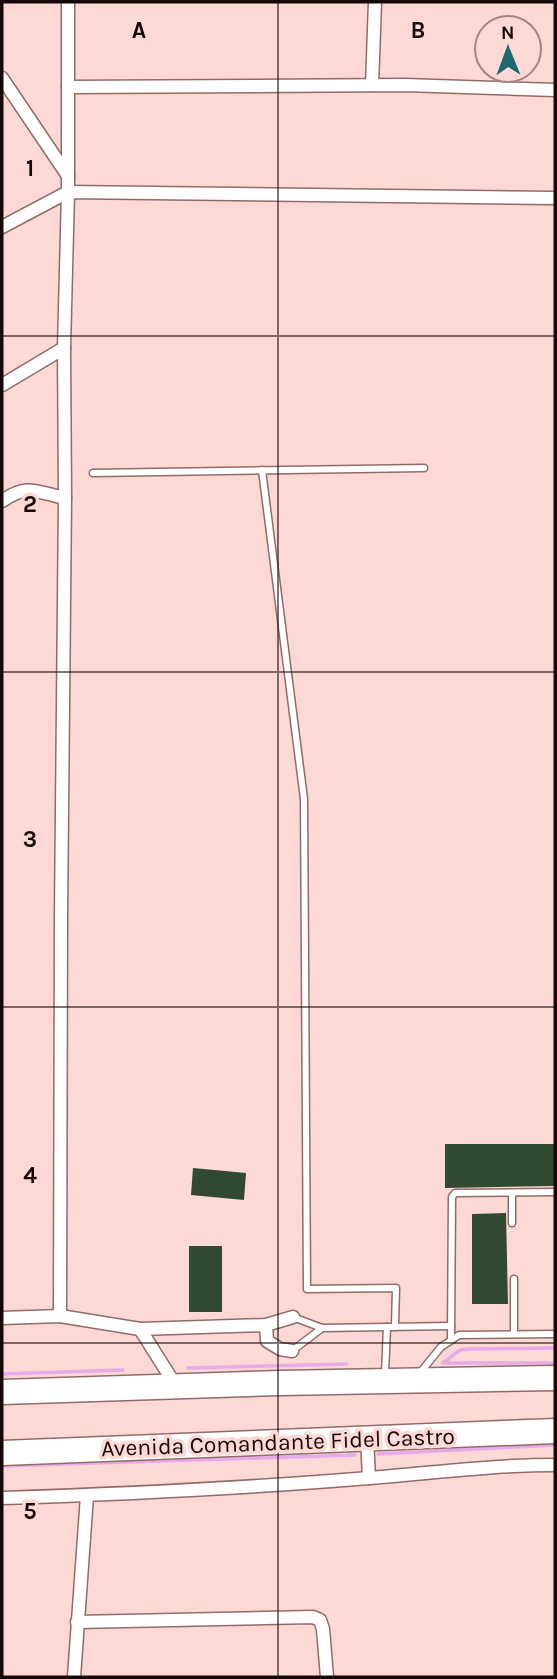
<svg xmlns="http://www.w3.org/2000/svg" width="557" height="1679" font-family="Karla,sans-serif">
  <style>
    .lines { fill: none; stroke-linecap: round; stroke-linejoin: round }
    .stream { stroke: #e6abeb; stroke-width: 3.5 }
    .building { fill: #314930 }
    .lane-casing { stroke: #926b68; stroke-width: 9 }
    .street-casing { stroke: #926b68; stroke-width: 15 }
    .highway-casing { stroke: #926b68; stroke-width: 27 }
    .lane { stroke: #fff; stroke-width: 6 }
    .street { stroke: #fff; stroke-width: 12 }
    .highway { stroke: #fff; stroke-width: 24 }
    .grid { fill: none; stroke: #160807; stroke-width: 2; stroke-opacity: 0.55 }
    .labels { text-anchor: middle; stroke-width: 7; stroke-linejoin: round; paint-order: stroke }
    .street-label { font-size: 23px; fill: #160807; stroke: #fdd9d6 }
    .grid-label { font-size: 23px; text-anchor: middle; font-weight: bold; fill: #160807; stroke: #fdd9d6; stroke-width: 7; stroke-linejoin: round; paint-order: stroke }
  </style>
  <rect width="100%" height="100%" fill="#fdd9d6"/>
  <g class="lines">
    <g class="stream">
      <polyline points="443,1363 460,1350 467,1349 555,1348"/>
      <polyline points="445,1363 555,1363"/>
      <polyline points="188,1368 347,1364"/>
      <polyline points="2,1374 123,1370"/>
      <polyline points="378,1454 555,1445"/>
      <polyline points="2,1466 355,1455"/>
    </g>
  </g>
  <g class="building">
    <polygon points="445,1144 555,1144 555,1186 445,1188"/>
    <polygon points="193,1168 246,1173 244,1200 191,1195"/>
    <polygon points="506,1213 508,1304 472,1304 472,1214"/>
    <rect x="189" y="1246" width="33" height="66"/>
  </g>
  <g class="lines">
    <g class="lane-casing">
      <g id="lane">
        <polyline points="262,470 304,799 307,1289 396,1288 395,1327"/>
        <polyline points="93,473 424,468"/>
        <polyline points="512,1194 512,1223"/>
        <polyline points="293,1317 322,1328 451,1326"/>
        <polyline points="514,1334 514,1279"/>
        <polyline points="451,1339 452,1197 455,1193 555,1192"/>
        <polyline points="292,1351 322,1328"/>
        <polyline points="385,1374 387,1327"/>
        <polyline points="419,1374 441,1347 459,1335 555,1334"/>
      </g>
    </g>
    <g class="street-casing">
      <g id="street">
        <polyline points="2,78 68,176"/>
        <polyline points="372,85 375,2"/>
        <polyline points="68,87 405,85 555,90"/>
        <polyline points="2,227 68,192 555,198"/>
        <polyline points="2,385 64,348"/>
        <path d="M2 501C28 483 36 492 65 498"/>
        <polyline points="60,1316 61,915 65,498 64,348 68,192 68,2"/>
        <polyline points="2,1318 60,1316 140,1329 266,1325 293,1317"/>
        <polyline points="266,1325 267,1341 280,1349 292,1351"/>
        <polyline points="140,1329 176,1386"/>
        <polyline points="367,1438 369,1478"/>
        <path d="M2 1498C124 1494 247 1488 369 1478 431 1473 493 1465 555 1465"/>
        <polyline points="77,1622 313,1617 320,1620 323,1629 327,1677"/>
        <polyline points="74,1677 87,1496"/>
      </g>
    </g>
    <g class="highway-casing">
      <g id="highway">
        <polyline points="2,1392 280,1383 555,1378"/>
        <polyline points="2,1453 555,1431"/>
      </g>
    </g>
    <use href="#lane" class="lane"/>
    <use href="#street" class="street"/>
    <use href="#highway" class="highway"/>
  </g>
  <path class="grid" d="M278 2V1677M2 336H555M2 672H555M2 1007H555M2 1343H555"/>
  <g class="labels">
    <g class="street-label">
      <text transform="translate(278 1442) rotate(-2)" y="8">Avenida Comandante Fidel Castro</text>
    </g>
  </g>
  <g class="grid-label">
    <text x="139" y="38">A</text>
    <text x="418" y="38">B</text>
    <text x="30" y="176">1</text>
    <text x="30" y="512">2</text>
    <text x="30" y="847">3</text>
    <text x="30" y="1183">4</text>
    <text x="30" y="1519">5</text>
  </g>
  <rect width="557" height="1679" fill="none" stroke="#160807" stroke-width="7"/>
  <g transform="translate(508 49) rotate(359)"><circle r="33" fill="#fdd9d6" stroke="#a18583" stroke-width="2"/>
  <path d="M0-5L12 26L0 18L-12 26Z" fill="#1b686f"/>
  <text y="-10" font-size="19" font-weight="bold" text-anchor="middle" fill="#160807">N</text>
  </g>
</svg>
